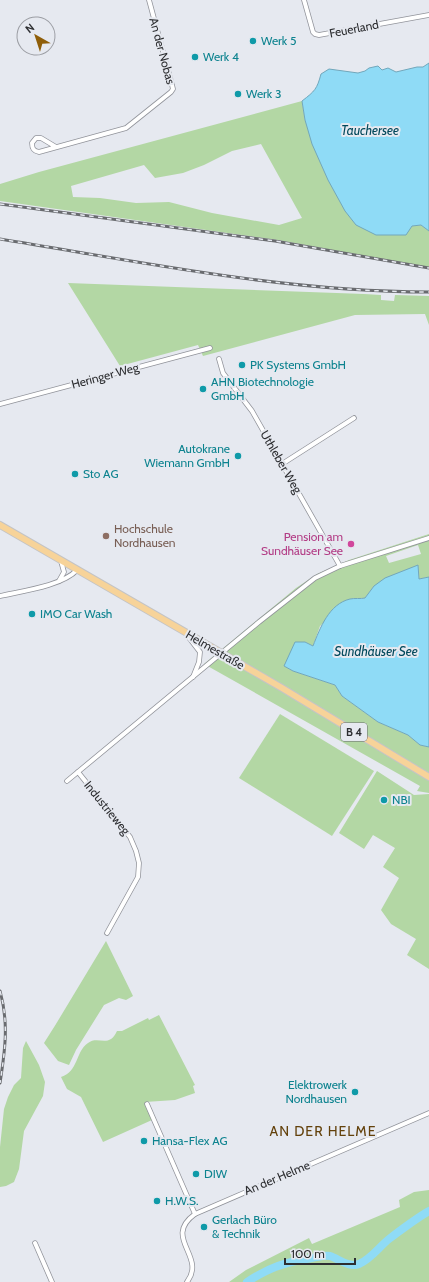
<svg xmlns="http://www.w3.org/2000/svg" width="429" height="1282" font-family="Cabin,sans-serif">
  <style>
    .green { fill: #b3d7a4; fill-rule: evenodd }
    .water { fill: #8fdbf6; stroke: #72a7bb }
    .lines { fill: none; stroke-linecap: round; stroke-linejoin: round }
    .river { stroke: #8fdbf6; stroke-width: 8 }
    .street-casing { stroke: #91939a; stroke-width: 5.5 }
    .primary-casing { stroke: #c4c4c5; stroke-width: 8 }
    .street { stroke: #fff; stroke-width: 4 }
    .primary { stroke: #f7d399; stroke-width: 6 }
    .rail-casing { stroke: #696b6f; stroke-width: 3 }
    .rail { stroke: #e6e9f0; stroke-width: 1.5; stroke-dasharray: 4.5; stroke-linecap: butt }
    .culture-dot { fill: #0f9aa8; stroke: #e6e9f0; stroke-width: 1.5 }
    .education-dot { fill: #8d6e63; stroke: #e6e9f0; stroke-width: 1.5 }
    .hotel-dot { fill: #d1479c; stroke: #e6e9f0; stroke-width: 1.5 }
    .labels { text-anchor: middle; stroke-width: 4; stroke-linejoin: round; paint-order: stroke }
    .shield { fill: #e6e9f0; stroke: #64666a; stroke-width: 1 }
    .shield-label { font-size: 11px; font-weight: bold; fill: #2d2e31 }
    .street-label { font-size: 12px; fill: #2d2e31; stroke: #e6e9f0 }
    .culture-label { font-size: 12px; fill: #0d838f; stroke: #e6e9f0; text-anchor: start }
    .education-label { font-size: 12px; fill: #785e54; stroke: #e6e9f0; text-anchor: start }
    .hotel-label { font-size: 12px; fill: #b23c85; stroke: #e6e9f0; text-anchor: end }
    .water-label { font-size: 13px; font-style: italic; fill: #01485b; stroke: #e6e9f0 }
    .quarter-label { font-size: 14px; letter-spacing: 1px; fill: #63410b; stroke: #e6e9f0 }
  </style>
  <rect width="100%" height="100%" fill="#e6e9f0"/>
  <g class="green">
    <path d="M302 101 305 120 376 235H405L412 226 421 225 429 231V267L383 259 278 240 0 201V184L39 172ZM261 144 302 218 279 225 212 213 169 202 136 203 100 198 73 197 71 186 144 165 155 178 183 173 204 165 232 151Z"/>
    <polygon points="68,283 364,294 381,295 381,300 394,301 395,295 429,296 429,325 425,314 355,315 203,356 198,345 120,366"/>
    <path d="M429 534V577L419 579 418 566 374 586 365 598 350 599 320 626 313 646 305 642 284 666 293 671 335 685 342 696 378 722 408 735 420 745 429 747V793L417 791 420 786 204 664 296 588 317 574 349 560ZM418 545 421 554 389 563 386 556Z"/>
    <polygon points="280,714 374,771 332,836 239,778"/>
    <polygon points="377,771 414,795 429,794 429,969 407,955 416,939 391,924 381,910 399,878 383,867 395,848 373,835 364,849 339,833"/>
    <polygon points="106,941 133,996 126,1000 119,998 104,1005 76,1050 69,1065 58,1061 44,1043 56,1024"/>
    <path d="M159 1015 195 1085 193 1086 195 1093 175 1100 145 1102 152 1120 103 1142 81 1097 67 1089 61 1077C79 1071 75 1052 88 1043 98 1035 109 1049 117 1031H122L148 1018 149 1020Z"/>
    <polygon points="26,1041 39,1065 45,1082 43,1096 24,1131 19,1169 14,1182 6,1186 0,1187 0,1147 4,1109 8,1097 14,1085 21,1078 23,1048"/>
    <polygon points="429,1190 429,1282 229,1282 246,1270 309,1238 312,1244 400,1207 399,1200 414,1192"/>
  </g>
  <g class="water">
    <path d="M429 63V231L421 225 412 226 406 235H376L356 225 345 211 328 180 312 144 305 120 302 101C315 91 317 89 321 74L329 69 358 73 365 71 369 68 378 66 382 70 388 68 396 72 417 67H423Z"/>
    <path d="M418 565 419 579 429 577V747L420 745 408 735 378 722 342 696 335 685 293 671 284 666 295 642H305L313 646C320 628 329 604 350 599 354 598 361 599 365 598L374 586 385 578Z"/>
  </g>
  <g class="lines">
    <path class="river" d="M247 1282C270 1267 286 1262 312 1258 318 1257 325 1255 330 1256 339 1259 349 1268 359 1264 371 1259 379 1247 389 1239 402 1229 415 1219 429 1211"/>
    <g class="street-casing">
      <g id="street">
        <polyline points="304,0 313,32 315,34 319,35 429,15"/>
        <path d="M56 147 41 138H36L32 143C32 148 33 151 39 152L126 128 171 92 173 89 172 85 149 0"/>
        <polyline points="219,359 223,373 252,411 340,566"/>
        <polyline points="0,404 210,348"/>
        <polyline points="282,464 354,418"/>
        <polyline points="59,581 64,572 61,561"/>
        <path d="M0 596C22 591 62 586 77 570"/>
        <polyline points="187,635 200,652 199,662 193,677"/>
        <polyline points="78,772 130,837 136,851 139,863 138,877 107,933"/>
        <polyline points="67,781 259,622 315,578 340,566 429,538"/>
        <polyline points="147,1104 195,1214"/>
        <polyline points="35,1243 52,1282"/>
        <path d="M187 1282C207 1256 162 1238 195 1214L429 1113"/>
      </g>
    </g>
    <g class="primary-casing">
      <polyline id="primary" points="0,525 282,688 429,777"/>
    </g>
    <use href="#street" class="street"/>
    <use href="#primary" class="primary"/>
    <g class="rail-casing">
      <g id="rail">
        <polyline points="0,204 275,241 429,268"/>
        <path d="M0 239C142 262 285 292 429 292"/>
        <path d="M0 991C9 1023 5 1051 0 1083"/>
      </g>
    </g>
    <use href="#rail" class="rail"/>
  </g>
  <g class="culture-dot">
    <circle cx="253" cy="41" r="4"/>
    <circle cx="195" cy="57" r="4"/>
    <circle cx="238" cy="94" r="4"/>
    <circle cx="242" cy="365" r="4"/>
    <circle cx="203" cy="389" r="4"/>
    <circle cx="238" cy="456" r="4"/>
    <circle cx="75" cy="474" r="4"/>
    <circle cx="32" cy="614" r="4"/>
    <circle cx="384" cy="800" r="4"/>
    <circle cx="355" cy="1092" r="4"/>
    <circle cx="144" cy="1141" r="4"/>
    <circle cx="196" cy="1174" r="4"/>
    <circle cx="157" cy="1201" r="4"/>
    <circle cx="204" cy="1227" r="4"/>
  </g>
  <circle class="education-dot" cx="106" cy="536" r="4"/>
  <circle class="hotel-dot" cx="351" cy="544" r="4"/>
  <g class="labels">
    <rect class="shield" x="341" y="723" width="26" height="18" rx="3"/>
    <g class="shield-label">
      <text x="354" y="736">B 4</text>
    </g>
    <g class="street-label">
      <text transform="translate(354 29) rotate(-11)" y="4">Feuerland</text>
      <text transform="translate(162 51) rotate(75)" y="4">An der Nobas</text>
      <text transform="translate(105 376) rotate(-15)" y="4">Heringer Weg</text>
      <text transform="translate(281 462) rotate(60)" y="4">Uthleber Weg</text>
      <text transform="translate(215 650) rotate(30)" y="4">Helmestraße</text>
      <text transform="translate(107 808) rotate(51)" y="4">Industrieweg</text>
      <text transform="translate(277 1178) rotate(-23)" y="4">An der Helme</text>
    </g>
    <g class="culture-label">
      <text x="261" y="45">Werk 5</text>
      <text x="203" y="61">Werk 4</text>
      <text x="246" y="98">Werk 3</text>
      <text x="250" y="369">PK Systems GmbH</text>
      <text x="211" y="386">AHN Biotechnologie<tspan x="211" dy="14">GmbH</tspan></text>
      <text x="230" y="453" text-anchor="end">Autokrane<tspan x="230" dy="14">Wiemann GmbH</tspan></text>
      <text x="83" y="478">Sto AG</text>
      <text x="40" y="618">IMO Car Wash</text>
      <text x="392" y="804">NBI</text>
      <text x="347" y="1089" text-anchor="end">Elektrowerk<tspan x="347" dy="14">Nordhausen</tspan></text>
      <text x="152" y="1145">Hansa-Flex AG</text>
      <text x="204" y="1178">DIW</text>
      <text x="165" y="1205">H.W.S.</text>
      <text x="212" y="1224">Gerlach Büro<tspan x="212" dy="14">&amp; Technik</tspan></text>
    </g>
    <g class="education-label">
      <text x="114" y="533">Hochschule<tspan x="114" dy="14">Nordhausen</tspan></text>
    </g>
    <g class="hotel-label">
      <text x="343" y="541">Pension am<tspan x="343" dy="14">Sundhäuser See</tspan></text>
    </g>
    <g class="water-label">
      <text x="370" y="135">Tauchersee</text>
      <text x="376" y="656">Sundhäuser See</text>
    </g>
    <g class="quarter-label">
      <text x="323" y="1136">AN DER HELME</text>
    </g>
  </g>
  <g transform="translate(36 36) rotate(321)"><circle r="19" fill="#e6e9f0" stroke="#9c9ea4"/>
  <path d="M0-3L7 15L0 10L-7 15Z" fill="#8f5e09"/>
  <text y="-6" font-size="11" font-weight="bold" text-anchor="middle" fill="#2d2e31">N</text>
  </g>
  <path d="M285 1258v6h70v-6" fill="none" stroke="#2d2e31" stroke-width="2"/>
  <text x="291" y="1258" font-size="12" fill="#2d2e31" stroke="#e6e9f0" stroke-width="3" paint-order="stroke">100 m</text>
</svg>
